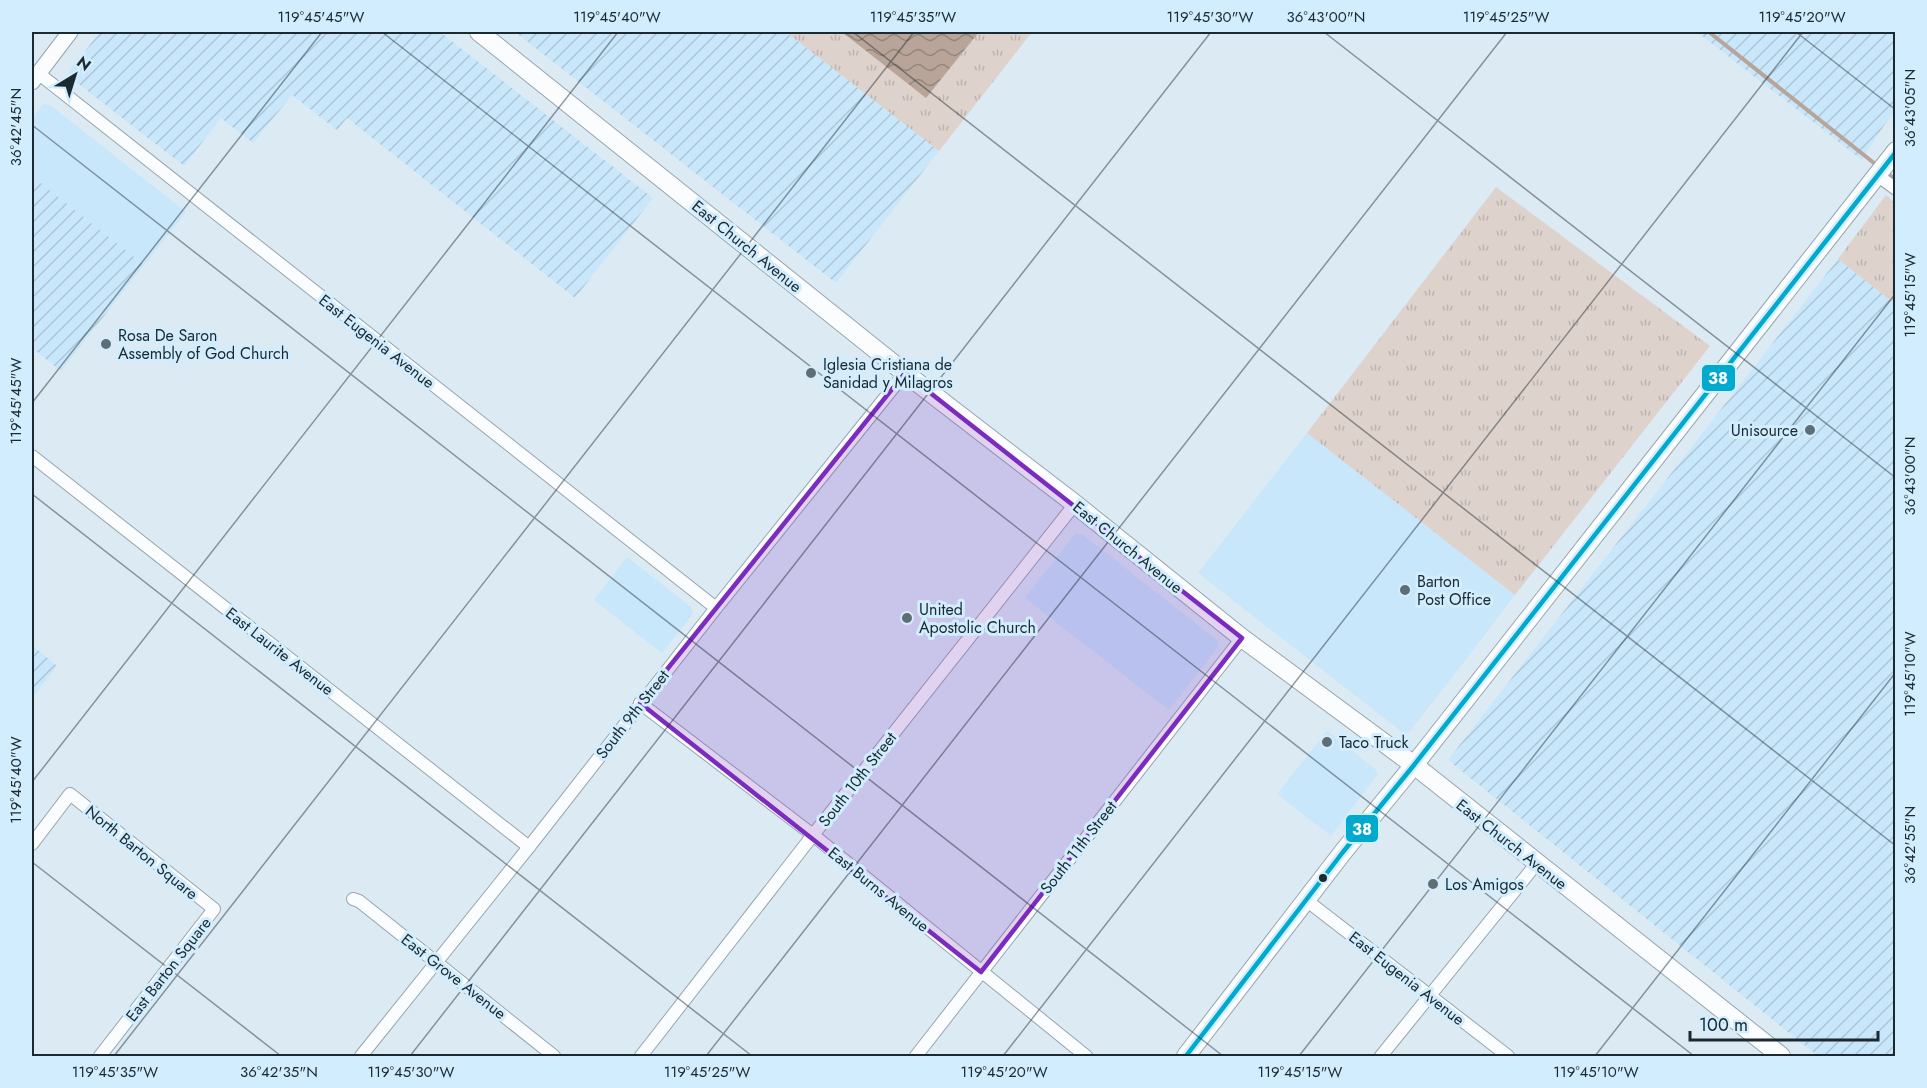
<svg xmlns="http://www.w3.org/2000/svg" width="1927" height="1088" font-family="Jost,sans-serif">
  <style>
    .built { fill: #c9e7fa }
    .industrial { fill: url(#industrial-furrows) }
    .grass { fill: url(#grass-tufts) }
    .water { fill: url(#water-waves) }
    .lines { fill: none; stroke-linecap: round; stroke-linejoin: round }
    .stream { stroke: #b8a498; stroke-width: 4 }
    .minor-casing { stroke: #98a5ad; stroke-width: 14 }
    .tertiary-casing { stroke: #98a5ad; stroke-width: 17 }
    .secondary-casing { stroke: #98a5ad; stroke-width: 20 }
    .minor { stroke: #fafcfd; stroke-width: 12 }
    .tertiary { stroke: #fafcfd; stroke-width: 15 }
    .secondary { stroke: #fafcfd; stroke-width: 18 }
    .bus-1-casing { stroke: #d1edfe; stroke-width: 9 }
    .bus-1 { stroke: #00a9ce; stroke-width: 4.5 }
    .marked { fill: #7b2cbf; fill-opacity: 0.2; stroke: #7b2cbf; stroke-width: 4.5; stroke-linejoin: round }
    .ticks { fill: none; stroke: #1b2930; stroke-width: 1.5; stroke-opacity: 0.45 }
    .poi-dot { fill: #5f6d75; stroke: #d1edfe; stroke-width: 2 }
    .bus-dot { fill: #1b2930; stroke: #d1edfe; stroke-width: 2 }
    .labels { text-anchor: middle; stroke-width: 6; stroke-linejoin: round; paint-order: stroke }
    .street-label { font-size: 16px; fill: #1b2930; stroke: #d1edfe }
    .poi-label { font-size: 16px; fill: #1b2930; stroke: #d1edfe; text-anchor: start }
    .line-badge { stroke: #d1edfe; stroke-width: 2 }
    .badge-label { font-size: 16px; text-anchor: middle; font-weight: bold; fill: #fff }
    .neatline { fill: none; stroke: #1b2930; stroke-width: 2 }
    .ticks-label { font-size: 15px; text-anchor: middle; fill: #1b2930 }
  </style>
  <defs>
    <pattern id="industrial-furrows" width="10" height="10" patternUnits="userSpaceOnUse" patternTransform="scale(1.5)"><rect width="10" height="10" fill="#c9e7fa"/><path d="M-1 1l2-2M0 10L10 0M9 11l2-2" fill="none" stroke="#acc6d7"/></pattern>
    <pattern id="grass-tufts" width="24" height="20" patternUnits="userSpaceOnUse" patternTransform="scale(1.5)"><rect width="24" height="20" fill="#ddd2cc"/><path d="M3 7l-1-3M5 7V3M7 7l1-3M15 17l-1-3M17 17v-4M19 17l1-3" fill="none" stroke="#bdb4b0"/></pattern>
    <pattern id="water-waves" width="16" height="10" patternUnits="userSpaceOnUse" patternTransform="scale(1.5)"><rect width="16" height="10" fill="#b8a498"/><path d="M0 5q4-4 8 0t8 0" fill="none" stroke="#95867c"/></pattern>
  </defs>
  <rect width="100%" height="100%" fill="#dceaf4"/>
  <g class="built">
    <polygon points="45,104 50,105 186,212 144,265 32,176 32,119 42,105"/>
    <polygon points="1307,433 1515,595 1447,684 1410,731 1406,733 1402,732 1198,573"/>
    <polygon points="1075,534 1082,534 1218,641 1218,647 1169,710 1025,598"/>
    <polygon points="627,557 691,607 693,611 692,615 662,653 594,600"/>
    <polygon points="1327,731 1376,770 1378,774 1331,836 1277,794"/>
  </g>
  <g class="industrial">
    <polygon points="100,32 440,32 653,198 575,298 347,118 337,130 292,95 253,143 221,118 184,166 71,78 69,74 70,70"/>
    <polygon points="515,32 786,32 939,151 836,283"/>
    <polygon points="1697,32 1895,32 1895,112 1883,127 1862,160"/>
    <polygon points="32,176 144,265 61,371 32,348"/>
    <polygon points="1838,259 1895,304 1895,1056 1818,1056 1448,760"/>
    <polygon points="32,645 57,666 32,698"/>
  </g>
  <g class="grass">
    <polygon points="786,32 1032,32 939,151"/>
    <polygon points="1496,187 1710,346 1515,595 1307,433"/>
    <polygon points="1886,195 1895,203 1895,304 1838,259"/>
  </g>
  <polygon class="water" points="842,32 979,32 926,98"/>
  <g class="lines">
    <g class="stream">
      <polyline points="1709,32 1879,167"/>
      <polyline points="1887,173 1896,180"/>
    </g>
    <g class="minor-casing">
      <g id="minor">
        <polyline points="38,73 716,608"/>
        <polyline points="1877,175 1896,189"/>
        <polyline points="32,456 529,847"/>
        <polyline points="640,703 813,835 1086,1056"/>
        <polyline points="32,844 70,794 214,909 100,1056"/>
        <polyline points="353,899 359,901 554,1056"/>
        <polyline points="1306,900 1508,1056"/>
        <polyline points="361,1056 529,847 716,608 905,373"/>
        <polyline points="641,1056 813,835 1075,504"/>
        <polyline points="916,1056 1242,638"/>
        <polyline points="1381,1056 1537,863"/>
      </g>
    </g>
    <g class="tertiary-casing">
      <polyline id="tertiary" points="32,82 70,32"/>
    </g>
    <g class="secondary-casing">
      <g id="secondary">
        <polyline points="479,32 905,373 1075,504 1242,638 1414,765 1781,1056"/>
        <polyline points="1186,1056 1343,852 1414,765 1896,151"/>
      </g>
    </g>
    <use href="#minor" class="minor"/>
    <use href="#tertiary" class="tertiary"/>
    <use href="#secondary" class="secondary"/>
    <g class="bus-1-casing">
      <polyline id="bus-1" points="1186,1056 1343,852 1414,765 1896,152"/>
    </g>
    <use href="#bus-1" class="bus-1"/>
  </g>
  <path class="marked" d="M905 373 1242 638 981 972 640 703Z"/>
  <path class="ticks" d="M382 32 1694 1056M853 32 1896 846M1324 32 1896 478M1796 32 1896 110M32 125 1223 1056M32 403 322 32M32 494 752 1056M32 782 618 32M32 862 281 1056M114 1056 914 32M410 1056 1211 32M706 1056 1507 32M1003 1056 1803 32M1299 1056 1896 293M1595 1056 1896 672M1891 1056 1896 1051"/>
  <g class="poi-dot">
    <circle cx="106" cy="344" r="6"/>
    <circle cx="811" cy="373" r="6"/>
    <circle cx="1810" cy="430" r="6"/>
    <circle cx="1405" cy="590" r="6"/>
    <circle cx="907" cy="618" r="6"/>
    <circle cx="1327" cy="742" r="6"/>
    <circle cx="1433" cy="884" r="6"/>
  </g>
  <circle class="bus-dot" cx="1323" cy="878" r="5"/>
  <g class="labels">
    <g class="street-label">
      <text transform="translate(747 246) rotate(39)" y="6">East Church Avenue</text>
      <text transform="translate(377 341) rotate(38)" y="6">East Eugenia Avenue</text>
      <text transform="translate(1128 547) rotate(39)" y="6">East Church Avenue</text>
      <text transform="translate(280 651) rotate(38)" y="6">East Laurite Avenue</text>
      <text transform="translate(632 714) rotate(-52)" y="6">South 9th Street</text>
      <text transform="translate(857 779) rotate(-52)" y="6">South 10th Street</text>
      <text transform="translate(1512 844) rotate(38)" y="6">East Church Avenue</text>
      <text transform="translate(1078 847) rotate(-52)" y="6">South 11th Street</text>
      <text transform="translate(142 852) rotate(39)" y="6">North Barton Square</text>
      <text transform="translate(879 889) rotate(39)" y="6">East Burns Avenue</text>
      <text transform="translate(168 969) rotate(-52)" y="6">East Barton Square</text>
      <text transform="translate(454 976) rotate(38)" y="6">East Grove Avenue</text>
      <text transform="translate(1407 978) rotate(38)" y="6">East Eugenia Avenue</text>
    </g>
    <g class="poi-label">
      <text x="118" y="341">Rosa De Saron<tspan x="118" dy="18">Assembly of God Church</tspan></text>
      <text x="823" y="370">Iglesia Cristiana de<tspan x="823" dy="18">Sanidad y Milagros</tspan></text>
      <text x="1798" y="436" text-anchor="end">Unisource</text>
      <text x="1417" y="587">Barton<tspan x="1417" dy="18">Post Office</tspan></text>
      <text x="919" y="615">United<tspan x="919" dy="18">Apostolic Church</tspan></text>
      <text x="1339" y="748">Taco Truck</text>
      <text x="1445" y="890">Los Amigos</text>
    </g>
  </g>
  <g class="line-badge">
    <rect x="1701" y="364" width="35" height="28" rx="6" fill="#00a9ce"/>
    <rect x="1345" y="814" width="34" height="29" rx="6" fill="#00a9ce"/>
  </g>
  <g class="badge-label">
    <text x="1718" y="384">38</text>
    <text x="1362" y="835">38</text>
  </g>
  <rect width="1927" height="1088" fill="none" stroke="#d1edfe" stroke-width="66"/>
  <g transform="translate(75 75) rotate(38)" stroke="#d1edfe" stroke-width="4.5" paint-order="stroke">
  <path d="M0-4.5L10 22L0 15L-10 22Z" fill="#1b2930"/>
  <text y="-9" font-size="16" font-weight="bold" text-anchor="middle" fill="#1b2930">N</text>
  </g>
  <path d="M1690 1031v9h188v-9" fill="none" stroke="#1b2930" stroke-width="3"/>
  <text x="1699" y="1031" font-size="18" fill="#1b2930" stroke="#d1edfe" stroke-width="4.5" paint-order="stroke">100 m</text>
  <rect x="33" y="33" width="1861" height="1022" class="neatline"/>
  <g class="ticks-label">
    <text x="321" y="22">119°45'45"W</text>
    <text x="617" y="22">119°45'40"W</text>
    <text x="913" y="22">119°45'35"W</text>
    <text x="1210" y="22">119°45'30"W</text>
    <text x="1326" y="22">36°43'00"N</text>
    <text x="1506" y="22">119°45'25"W</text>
    <text x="1802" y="22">119°45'20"W</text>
    <text transform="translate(1910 108) rotate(-90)" y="5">36°43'05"N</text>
    <text transform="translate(16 127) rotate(-90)" y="5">36°42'45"N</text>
    <text transform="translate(1910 295) rotate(-90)" y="5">119°45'15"W</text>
    <text transform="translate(16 401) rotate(-90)" y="5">119°45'45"W</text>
    <text transform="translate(1910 476) rotate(-90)" y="5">36°43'00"N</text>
    <text transform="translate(1910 674) rotate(-90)" y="5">119°45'10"W</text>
    <text transform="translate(16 780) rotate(-90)" y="5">119°45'40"W</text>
    <text transform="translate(1910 845) rotate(-90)" y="5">36°42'55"N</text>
    <text x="115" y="1077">119°45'35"W</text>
    <text x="279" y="1077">36°42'35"N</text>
    <text x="411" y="1077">119°45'30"W</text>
    <text x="707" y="1077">119°45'25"W</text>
    <text x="1004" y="1077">119°45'20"W</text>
    <text x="1300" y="1077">119°45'15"W</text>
    <text x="1596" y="1077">119°45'10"W</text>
  </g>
</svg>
